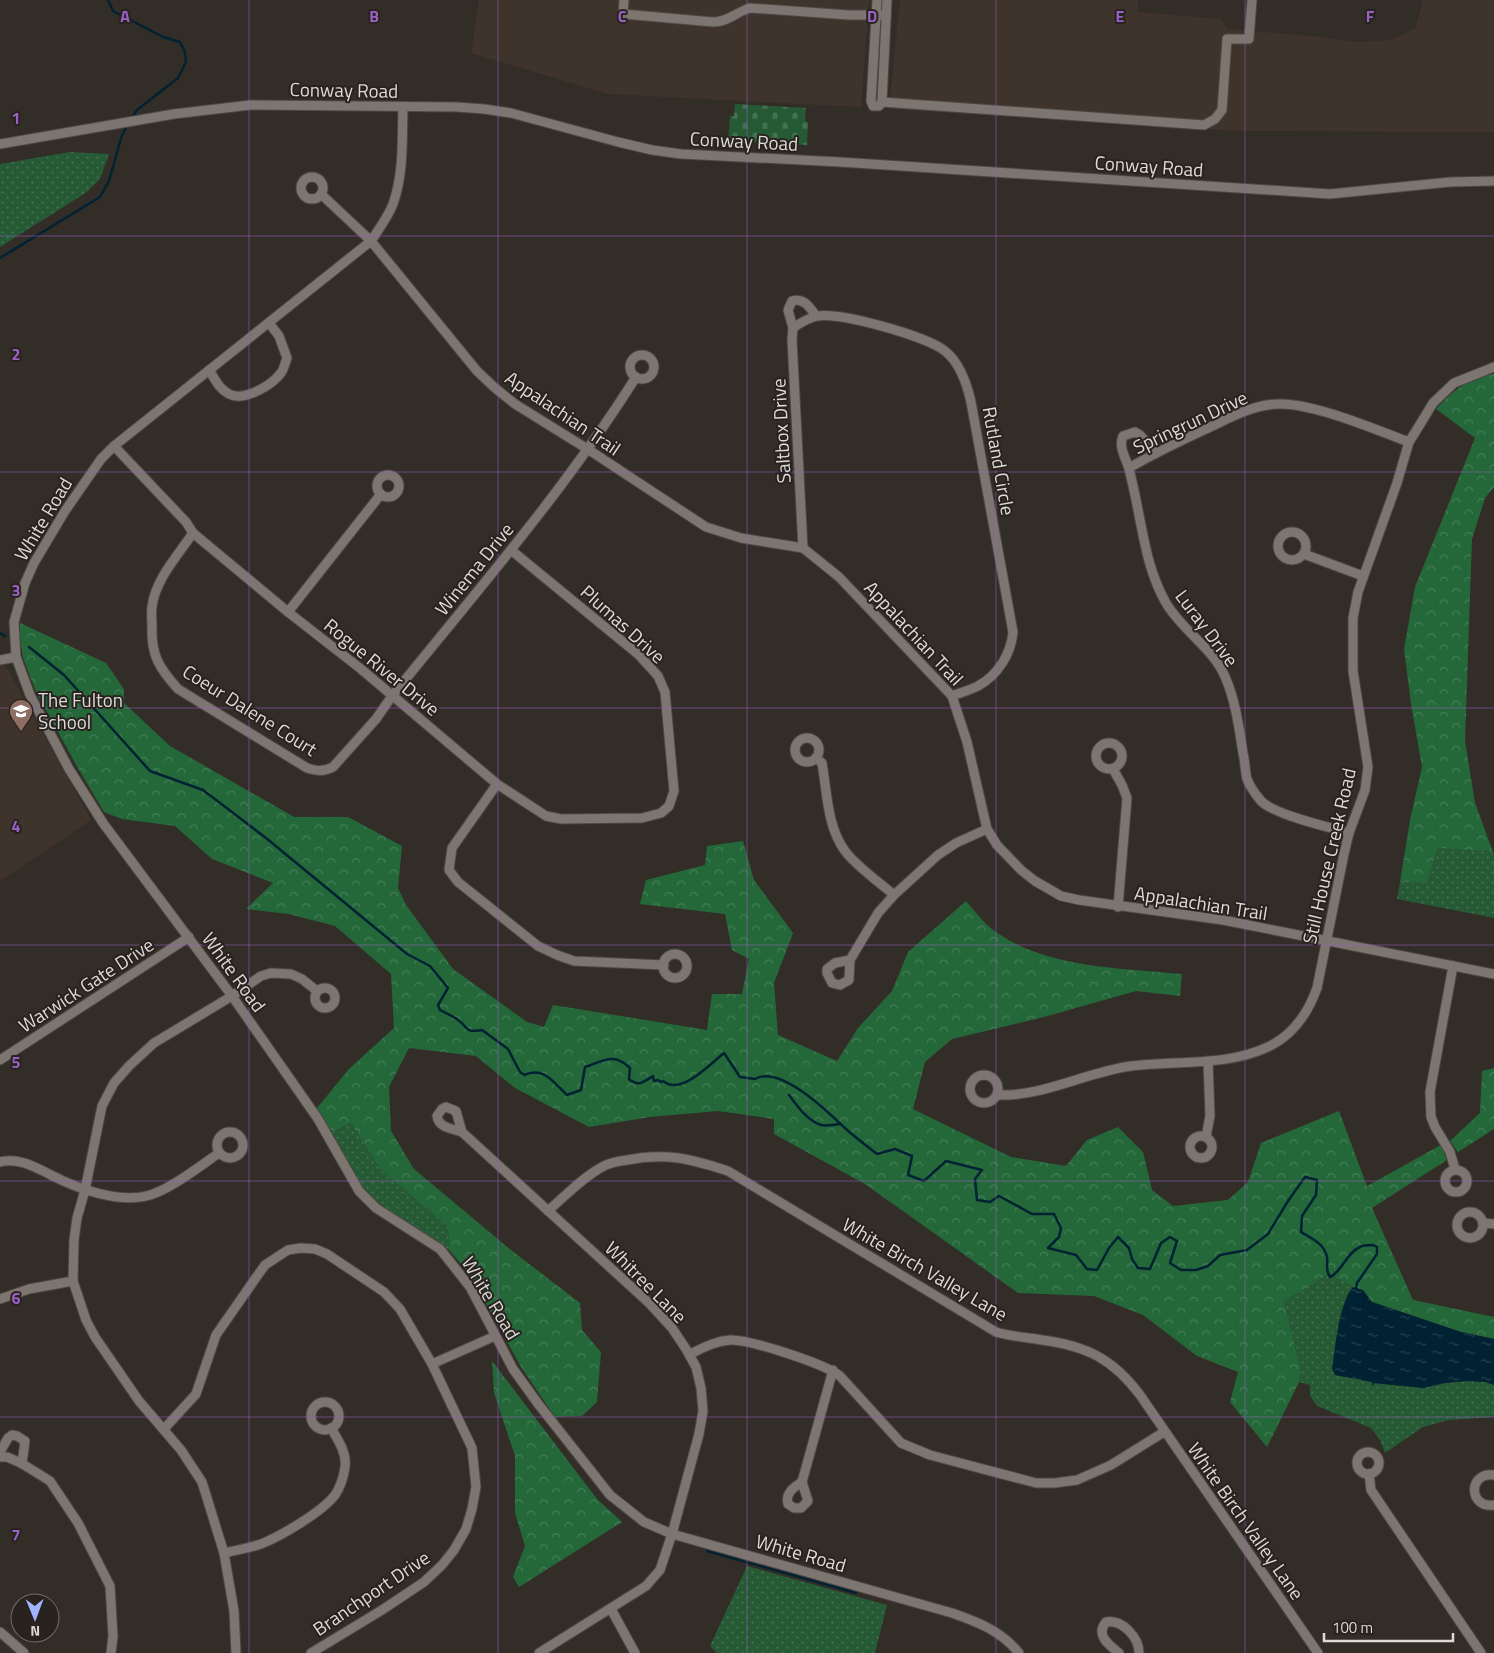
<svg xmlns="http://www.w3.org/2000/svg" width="1494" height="1653" font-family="'Titillium Web',sans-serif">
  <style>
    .built { fill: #3f342b }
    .grass { fill: url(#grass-dots) }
    .forest { fill: url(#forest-crowns) }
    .cemetery { fill: url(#cemetery-stones) }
    .water { fill: url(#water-ripples) }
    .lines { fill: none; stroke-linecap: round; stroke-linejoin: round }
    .stream { stroke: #002232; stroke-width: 2.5 }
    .minor-casing { stroke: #4e4844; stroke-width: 11 }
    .minor { stroke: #7c7570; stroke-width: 9 }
    .grid { fill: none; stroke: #9960c6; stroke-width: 1; stroke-opacity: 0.55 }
    .labels { text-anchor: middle; stroke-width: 4; stroke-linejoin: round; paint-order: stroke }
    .street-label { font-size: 19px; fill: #dedad7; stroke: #29231f }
    .poi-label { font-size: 19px; fill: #dedad7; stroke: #29231f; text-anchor: start }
    .grid-label { font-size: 16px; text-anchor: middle; font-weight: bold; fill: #9960c6; stroke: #29231f; stroke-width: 4; stroke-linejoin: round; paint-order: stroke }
  </style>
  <defs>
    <pattern id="grass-dots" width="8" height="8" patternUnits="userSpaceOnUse" patternTransform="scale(1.25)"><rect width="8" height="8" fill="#255a35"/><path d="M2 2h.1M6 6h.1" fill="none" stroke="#447152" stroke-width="1.8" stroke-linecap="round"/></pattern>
    <pattern id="forest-crowns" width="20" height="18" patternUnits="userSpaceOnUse" patternTransform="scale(1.25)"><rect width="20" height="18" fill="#24683a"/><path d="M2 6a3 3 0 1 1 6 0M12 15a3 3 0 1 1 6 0" fill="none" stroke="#437d56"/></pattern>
    <pattern id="cemetery-stones" width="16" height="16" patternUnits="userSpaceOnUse" patternTransform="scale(1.25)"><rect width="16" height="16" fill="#255a35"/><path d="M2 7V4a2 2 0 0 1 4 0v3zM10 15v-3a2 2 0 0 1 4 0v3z" fill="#447152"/></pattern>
    <pattern id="water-ripples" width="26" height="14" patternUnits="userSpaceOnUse" patternTransform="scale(1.25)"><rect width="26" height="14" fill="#002232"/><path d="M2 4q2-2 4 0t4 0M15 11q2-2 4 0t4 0" fill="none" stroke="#25424f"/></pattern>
  </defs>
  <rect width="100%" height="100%" fill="#332d28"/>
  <g class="built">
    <polygon points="479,0 869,0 861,107 608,94 471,53"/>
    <polygon points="900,0 1138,0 1137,12 1220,19 1228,29 1321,37 1356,42 1390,40 1415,29 1423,0 1494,0 1494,132 1241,131 889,109"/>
    <polygon points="0,665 4,665 9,672 91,820 0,881"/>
  </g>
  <g class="grass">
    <polygon points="70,152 109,154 100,179 87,192 0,247 0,164"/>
    <polygon points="1438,848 1493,852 1494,855 1494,918 1397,899 1400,882 1427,883"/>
    <path d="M351 1123 380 1169 448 1227 449 1250C423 1230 390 1216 367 1192 350 1175 341 1153 332 1132Z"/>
    <polygon points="1330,1272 1353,1287 1347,1295 1335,1375 1372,1382 1373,1386 1374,1383 1423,1388 1444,1383 1467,1381 1486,1382 1494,1385 1494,1417 1449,1420 1423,1427 1385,1453 1380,1440 1371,1428 1317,1406 1310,1396 1310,1385 1299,1382 1301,1371 1284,1301"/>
    <polygon points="747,1566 887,1605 875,1653 717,1653 710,1646"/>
  </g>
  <g class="forest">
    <path d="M1494 374V487L1485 498 1472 539 1465 741 1475 803 1493 852 1438 848 1427 883 1400 882 1410 820 1422 767 1411 704 1404 649 1415 587 1475 438 1436 409C1454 390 1467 378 1494 374Z"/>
    <path d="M20 623 106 663 124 689V703L170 746 294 817H348L402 846 398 888 406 905 453 969 527 1022 544 1027 553 1005 707 1030 712 994H742L749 959 732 950 725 914 640 904 646 880 705 865 707 846 743 841 754 880 793 933 774 983 778 1035 837 1061 858 1028 892 991 908 952 966 901C974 910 983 922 992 929 1042 968 1121 968 1182 974L1180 996 1136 991 1044 1017 952 1039 925 1062 913 1109 1011 1157 1066 1166 1087 1140 1118 1127 1143 1152 1152 1190 1173 1206 1228 1200 1248 1182 1261 1143 1339 1111 1367 1186 1441 1145 1447 1160 1372 1208 1413 1300 1494 1317V1339L1461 1332 1372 1302 1363 1290 1353 1287 1330 1273 1284 1301 1301 1371 1299 1382 1267 1447 1230 1402 1238 1372 1197 1356 1143 1315 1094 1296 1018 1293 865 1184 774 1134V1119L718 1111 650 1117 589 1127 515 1088 476 1056 409 1048 389 1087 391 1131 414 1169 511 1250 580 1303 582 1330 601 1352 597 1402 582 1416 555 1417 521 1367 469 1273 449 1250 448 1227 380 1169 351 1123 332 1132 317 1108 349 1069 394 1028 391 974 335 926 289 914 246 909 273 883 212 859 175 826 122 819 104 812 75 763 36 692 23 658 20 635Z"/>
    <polygon points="1494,1068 1494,1129 1458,1152 1450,1141 1480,1113 1482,1071"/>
    <polygon points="492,1361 597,1499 622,1522 519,1587 513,1577 525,1546 515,1513 515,1456 494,1393"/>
  </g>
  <polygon class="cemetery" points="735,104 806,108 805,121 808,122 807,145 752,142 751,145 728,144 730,116 734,116"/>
  <path class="water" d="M1353 1287 1363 1290 1372 1302 1461 1332 1494 1339V1385L1486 1382 1467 1381 1445 1383 1423 1388 1374 1383 1372 1386V1382L1335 1375 1332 1369C1336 1345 1338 1306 1353 1287Z"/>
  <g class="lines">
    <g class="stream">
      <polyline points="108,0 113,11 163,37 180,42 185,52 186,62 178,78 137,110 131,119"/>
      <polyline points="0,258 100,197 109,181 122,135 128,124"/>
      <polyline points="0,633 5,636"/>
      <path d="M29 647 64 675 150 771 203 790 266 838 407 954 430 966 448 988 438 1005 440 1010C446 1013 453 1016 458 1020 470 1028 463 1033 482 1030L508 1049 520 1072 524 1075C544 1066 553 1082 567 1095L581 1090 585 1067C603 1061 614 1052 630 1068L629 1079C638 1087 644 1082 653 1076L654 1081 658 1080 661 1082 663 1081C681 1096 710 1064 724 1053L740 1077 755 1079C780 1064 829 1113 846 1129 856 1138 867 1146 877 1154L895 1149 912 1156 908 1175 924 1181 946 1161 982 1170 975 1179 977 1200 990 1202 999 1196 1032 1214H1054L1061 1228 1059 1237 1048 1248 1076 1255 1087 1269 1097 1270 1109 1248 1118 1237 1129 1248 1132 1259 1138 1268 1150 1269 1161 1243 1170 1237 1177 1241 1170 1263 1181 1270H1196L1208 1266 1220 1255 1247 1250 1268 1234 1288 1201 1305 1177 1317 1180 1316 1195 1302 1216 1301 1232C1312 1239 1324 1243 1327 1257 1328 1265 1325 1270 1330 1277 1342 1272 1346 1253 1360 1247 1363 1245 1369 1245 1373 1245L1377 1247V1254L1357 1283 1356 1288"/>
      <path d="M789 1095C797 1106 807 1120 821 1125 826 1126 834 1125 840 1124"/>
      <polyline points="707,1551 856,1593"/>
    </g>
    <g class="minor-casing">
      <g id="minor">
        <path d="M624 0 623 14 713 22C728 22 736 12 750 8L849 15H886"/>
        <polyline points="877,0 871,101 873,106 879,106 882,102 887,0"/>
        <polyline points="882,102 1204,125 1215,119 1222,110 1227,39 1249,39 1252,0"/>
        <path d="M403 107C402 139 404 173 393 204 388 217 379 229 371 241L114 446 101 459 65 511 34 563 25 583 14 622 16 657 30 695 69 769 103 823 232 996 318 1119 359 1191 376 1208 440 1249 470 1287 513 1369 539 1405 610 1495 644 1522 672 1534 952 1613C978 1622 1001 1631 1019 1653"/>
        <polyline points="0,144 174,114 250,105 457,107 484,109 511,113 618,142 652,150 681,154 840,162 1330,194 1450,182 1494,181"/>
        <circle cx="312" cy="188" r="11"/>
        <polyline points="322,195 371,241 477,371 495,388 515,404 589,450 706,527 741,538 803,548 839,577 952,696 967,742 987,829 997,845 1021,870 1035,881 1061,896 1079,900 1223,920 1494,974"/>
        <path d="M793 328 788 310 792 301C804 297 810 308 816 316"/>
        <circle cx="642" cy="367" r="12"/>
        <path d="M209 370C215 379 219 389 229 394 244 402 272 385 281 373 284 369 285 363 287 358L279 336 269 323"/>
        <polyline points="114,446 186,522 193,533 288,612 361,669 497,784 546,816 561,819 642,818 661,813 669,806 674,791 665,692 658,676 639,655 511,550"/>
        <path d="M1156 453 1140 435 1135 432 1123 436C1118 447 1126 458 1129 469 1137 499 1141 531 1149 561 1153 575 1159 591 1166 603 1183 632 1214 648 1226 679 1236 703 1239 728 1243 753 1245 761 1245 771 1247 779 1250 787 1256 795 1261 801 1275 815 1329 827 1349 833"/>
        <path d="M1129 468C1153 454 1178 442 1204 430 1228 419 1254 403 1282 404 1318 405 1374 429 1409 442"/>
        <circle cx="388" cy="486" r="11"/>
        <circle cx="1292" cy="546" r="14"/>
        <path d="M193 533C178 555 155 580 152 607 151 614 152 620 152 627 151 655 159 668 178 689L307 768C317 771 323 772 333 767L376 719 392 696C476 592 565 490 636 377"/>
        <path d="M803 548 792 340 793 328C800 323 809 318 817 316 841 312 926 336 945 351 960 363 967 384 971 402L1013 632C1011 654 998 675 978 686 970 690 960 693 952 696"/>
        <polyline points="1304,554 1363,576"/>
        <polyline points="288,612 381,494"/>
        <polyline points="0,660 16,657"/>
        <circle cx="807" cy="750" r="12"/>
        <circle cx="1109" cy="756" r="13"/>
        <path d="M816 758 822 763C827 791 827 827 845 851 855 865 880 883 894 895"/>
        <polyline points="1113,769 1122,785 1127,798 1118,907"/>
        <polyline points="497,784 452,848 449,870 458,882 538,946 557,955 574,961 664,965"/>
        <circle cx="675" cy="966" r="12"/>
        <polyline points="850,960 835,963 827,969 827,973 832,983 840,985 849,980 850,960 878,913 894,895 938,855 956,843 987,829"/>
        <polyline points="1453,966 1430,1092 1431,1117 1435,1127 1450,1152 1455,1169"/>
        <circle cx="325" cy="998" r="10"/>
        <polyline points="0,1060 189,937"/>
        <circle cx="984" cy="1089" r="14"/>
        <path d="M997 1095C1043 1097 1086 1072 1131 1066 1177 1060 1227 1067 1270 1046 1294 1034 1308 1013 1317 988L1344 854 1349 833 1365 790 1368 767 1353 671V618L1358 592 1397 483 1409 442 1416 431 1433 403 1454 383 1494 367"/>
        <circle cx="230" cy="1145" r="13"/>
        <path d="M462 1132 456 1111 446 1107 442 1109 437 1116C439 1128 451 1128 462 1132L649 1303 672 1328 686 1349 696 1367 701 1388 703 1411 699 1434 672 1534 660 1570 646 1586 539 1653"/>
        <circle cx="1201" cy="1147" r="11"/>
        <polyline points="1206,1137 1210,1116 1208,1061"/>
        <path d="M0 1162C18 1157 35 1167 51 1175 78 1189 120 1204 150 1195 172 1188 200 1166 219 1153"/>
        <circle cx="1456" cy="1181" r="11"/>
        <path d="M548 1211C565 1196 582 1178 602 1167 609 1163 619 1161 627 1160 666 1152 691 1159 728 1171L996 1332C1012 1337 1026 1337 1042 1340 1087 1346 1113 1359 1140 1395L1318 1653"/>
        <circle cx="1470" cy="1225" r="13"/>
        <polyline points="1483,1223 1494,1224"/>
        <polyline points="0,1299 29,1289 73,1281"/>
        <path d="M690 1354C703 1348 715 1341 730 1340 749 1339 825 1364 840 1376L901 1443 930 1455 1036 1483H1055L1077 1480 1111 1465 1164 1432"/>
        <circle cx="325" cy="1416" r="14"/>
        <polyline points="164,1429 196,1394 216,1335 255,1279 265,1265 288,1250 301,1248 315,1249 327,1254 384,1292 400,1309 432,1364 495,1336"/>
        <circle cx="1368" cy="1463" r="11"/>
        <polyline points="0,1452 8,1438 12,1435 17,1436 25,1441 22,1464"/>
        <polyline points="0,1457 7,1457 21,1463 50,1481 78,1523 110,1586 113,1636 111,1653"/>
        <polyline points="1369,1474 1371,1490 1481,1653"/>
        <path d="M1494 1475C1467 1472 1469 1509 1494 1505"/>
        <polyline points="802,1482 833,1370"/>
        <path d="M802 1482 808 1501 801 1508H794L788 1504C785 1493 794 1487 802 1482Z"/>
        <path d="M224 1553C236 1550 250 1548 261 1544 281 1536 322 1512 335 1495 340 1488 344 1476 345 1467 347 1453 338 1440 331 1428"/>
        <polyline points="611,1609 635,1653"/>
        <polyline points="0,1632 24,1653"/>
        <polyline points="236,1653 234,1611 224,1553 202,1482 181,1450 139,1401 95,1337 86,1320 73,1281 74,1240 77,1218 85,1190 102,1106 114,1083 129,1066 154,1043 232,996 261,976 271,973 291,974 302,979 317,991"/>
        <polyline points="311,1653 382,1610 424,1582 442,1565 454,1550 466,1529 472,1509 476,1487 472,1448 432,1364"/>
        <path d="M1119 1653C1109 1645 1095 1635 1106 1622 1122 1619 1139 1637 1139 1653"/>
      </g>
    </g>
    <use href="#minor" class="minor"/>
  </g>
  <path class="grid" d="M249 0V1653M498 0V1653M747 0V1653M996 0V1653M1245 0V1653M0 236H1494M0 472H1494M0 708H1494M0 945H1494M0 1181H1494M0 1417H1494"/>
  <defs>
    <g id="school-pin" transform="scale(1.25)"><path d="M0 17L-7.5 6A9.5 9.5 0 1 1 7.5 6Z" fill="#8d6e63" stroke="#29231f"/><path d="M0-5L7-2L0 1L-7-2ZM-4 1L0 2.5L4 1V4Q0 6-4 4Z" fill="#fff"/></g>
  </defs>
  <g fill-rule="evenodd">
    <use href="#school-pin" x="21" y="711"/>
  </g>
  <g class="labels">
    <g class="street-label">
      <text transform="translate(344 90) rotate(1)" y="7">Conway Road</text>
      <text transform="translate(744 141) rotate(3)" y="7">Conway Road</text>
      <text transform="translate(1149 166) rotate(4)" y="7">Conway Road</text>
      <text transform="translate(563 413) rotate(34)" y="7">Appalachian Trail</text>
      <text transform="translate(1190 422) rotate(-25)" y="7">Springrun Drive</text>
      <text transform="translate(781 431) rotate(-93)" y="7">Saltbox Drive</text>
      <text transform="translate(999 461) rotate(80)" y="7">Rutland Circle</text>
      <text transform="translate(43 519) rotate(-59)" y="7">White Road</text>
      <text transform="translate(474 569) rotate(-51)" y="7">Winema Drive</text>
      <text transform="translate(623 624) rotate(42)" y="7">Plumas Drive</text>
      <text transform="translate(1207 628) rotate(53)" y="7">Luray Drive</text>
      <text transform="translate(914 633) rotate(47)" y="7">Appalachian Trail</text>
      <text transform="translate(382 667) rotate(39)" y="7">Rogue River Drive</text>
      <text transform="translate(250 710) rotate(32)" y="7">Coeur Dalene Court</text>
      <text transform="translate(1329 856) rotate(-77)" y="7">Still House Creek Road</text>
      <text transform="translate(1201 903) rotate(9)" y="7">Appalachian Trail</text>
      <text transform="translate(234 972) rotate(54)" y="7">White Road</text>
      <text transform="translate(86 985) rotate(-33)" y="7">Warwick Gate Drive</text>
      <text transform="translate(925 1269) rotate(30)" y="7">White Birch Valley Lane</text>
      <text transform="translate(646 1282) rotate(45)" y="7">Whitree Lane</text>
      <text transform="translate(491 1298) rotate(59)" y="7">White Road</text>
      <text transform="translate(1246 1521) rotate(55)" y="7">White Birch Valley Lane</text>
      <text transform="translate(801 1553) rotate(16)" y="7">White Road</text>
      <text transform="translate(371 1593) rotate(-34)" y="7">Branchport Drive</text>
    </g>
    <g class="poi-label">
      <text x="38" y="707">The Fulton<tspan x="38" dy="22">School</tspan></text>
    </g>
  </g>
  <g class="grid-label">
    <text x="125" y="22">A</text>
    <text x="374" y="22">B</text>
    <text x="622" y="22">C</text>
    <text x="872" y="22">D</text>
    <text x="1120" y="22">E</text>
    <text x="1370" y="22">F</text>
    <text x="16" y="124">1</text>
    <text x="16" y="360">2</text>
    <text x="16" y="596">3</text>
    <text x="16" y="832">4</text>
    <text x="16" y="1068">5</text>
    <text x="16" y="1304">6</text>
    <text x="16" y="1541">7</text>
  </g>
  <g transform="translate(35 1618) rotate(179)"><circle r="24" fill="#29231f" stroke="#716c69"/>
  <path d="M0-4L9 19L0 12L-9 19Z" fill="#a1b3fd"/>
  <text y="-8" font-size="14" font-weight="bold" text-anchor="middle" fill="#dedad7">N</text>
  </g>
  <path d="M1324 1633v8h129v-8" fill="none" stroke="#dedad7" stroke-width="2.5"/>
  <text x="1332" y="1633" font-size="15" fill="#dedad7" stroke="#29231f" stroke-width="4" paint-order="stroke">100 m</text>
</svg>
